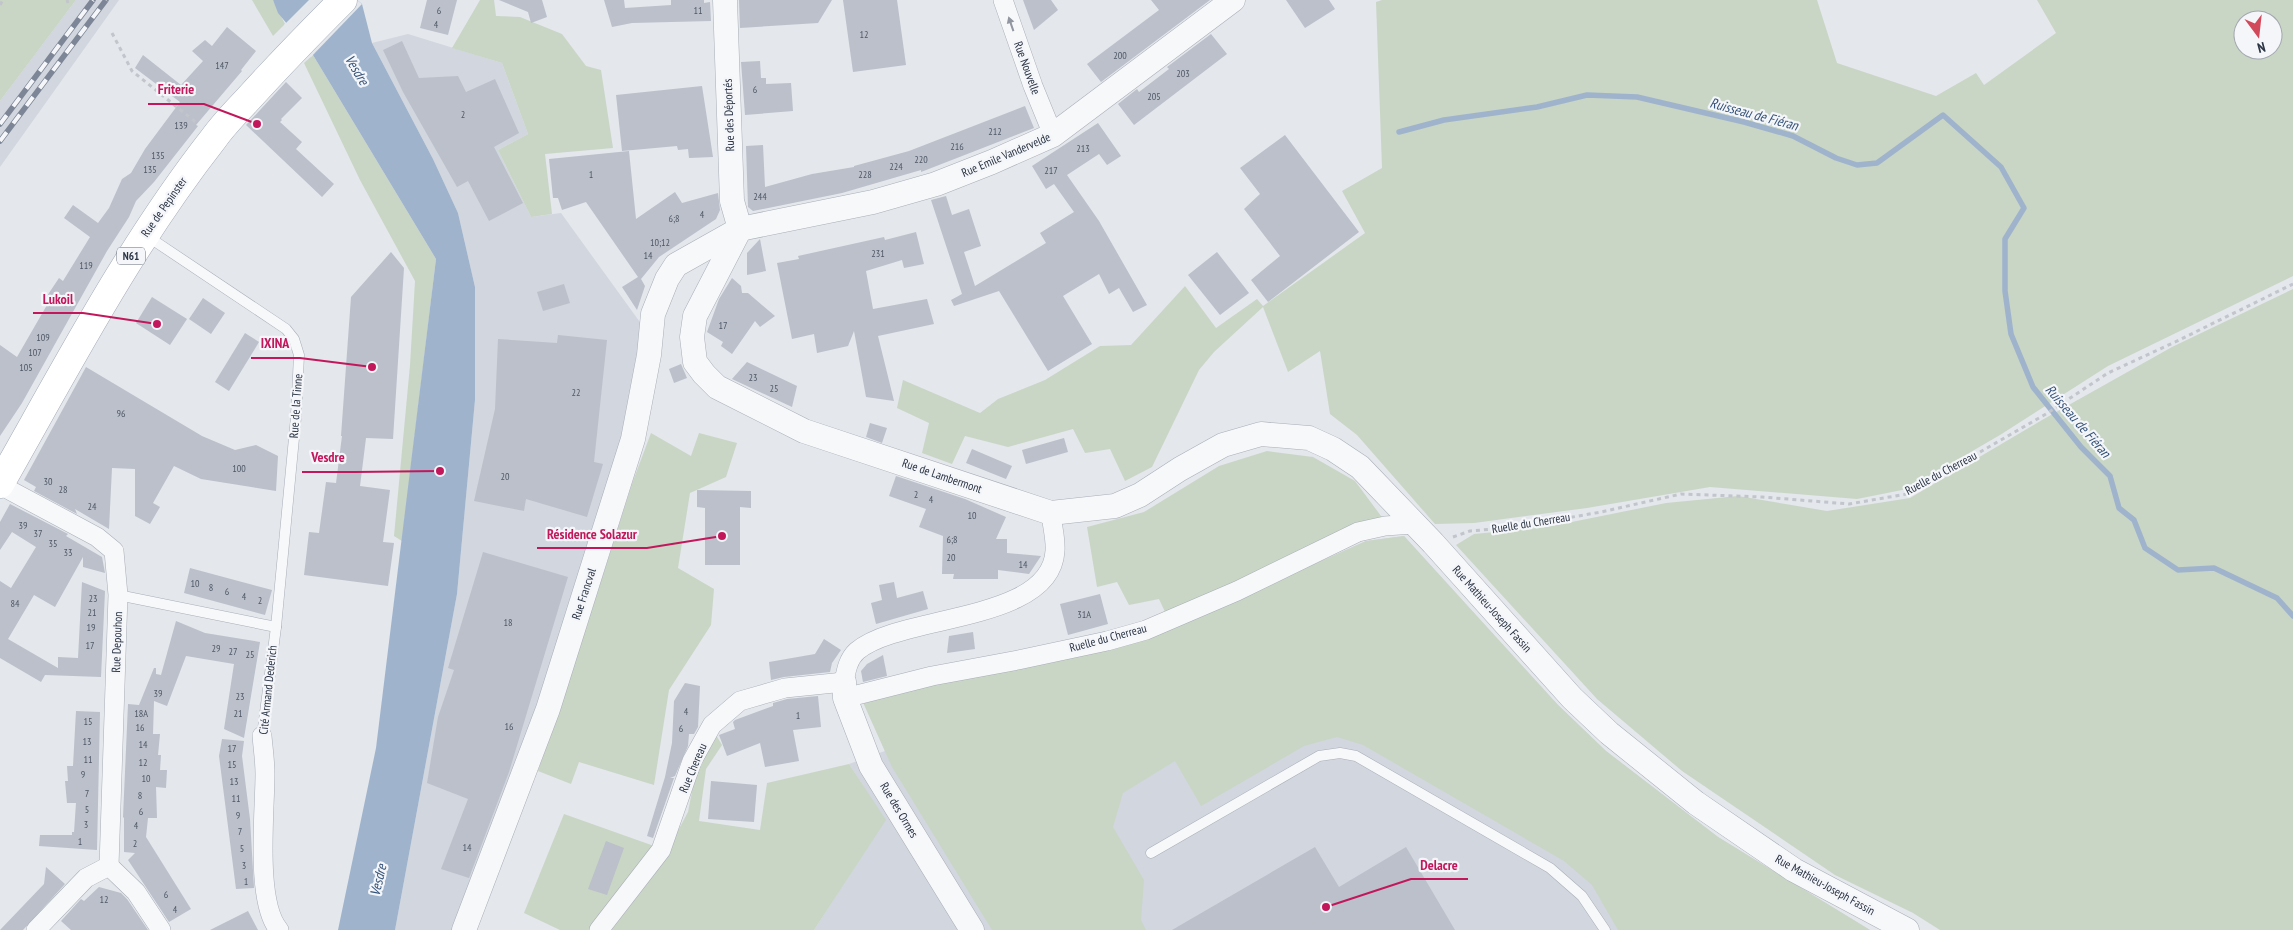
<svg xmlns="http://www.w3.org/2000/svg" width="2293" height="930" font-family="'PT Sans Narrow',sans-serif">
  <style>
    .built { fill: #d2d6de }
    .green { fill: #c9d6c5; fill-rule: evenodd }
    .water { fill: #9fb4cc }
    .pier { fill: #e4e7ec }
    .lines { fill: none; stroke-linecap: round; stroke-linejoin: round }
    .stream { stroke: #9fb4cc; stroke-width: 5.5 }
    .building { fill: #bbc0ca }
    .service-casing { stroke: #a9aeb7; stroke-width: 11 }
    .minor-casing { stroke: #a9aeb7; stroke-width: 20 }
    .tertiary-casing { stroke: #a9aeb7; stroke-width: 25 }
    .primary-casing { stroke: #a3abb8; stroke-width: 29 }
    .path { stroke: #c2c5cb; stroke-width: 3; stroke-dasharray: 4 4; stroke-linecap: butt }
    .service { stroke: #f7f8fa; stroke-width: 10 }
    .minor { stroke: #f7f8fa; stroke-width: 19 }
    .tertiary { stroke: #f7f8fa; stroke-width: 24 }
    .primary { stroke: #fff; stroke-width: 28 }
    .rail-casing { stroke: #7d8696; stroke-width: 5.5 }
    .rail { stroke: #f4f6f9; stroke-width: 4; stroke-dasharray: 11; stroke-linecap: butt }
    .oneway { fill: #9196a0 }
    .labels { text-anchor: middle; stroke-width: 4.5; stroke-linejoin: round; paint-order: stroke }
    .number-label { font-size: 10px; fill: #4f5766 }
    .shield { fill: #f4f6f9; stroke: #676e7b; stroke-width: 1 }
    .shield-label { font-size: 11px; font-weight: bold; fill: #2b3445 }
    .street-label { font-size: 12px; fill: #2b3445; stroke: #f4f6f9 }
    .water-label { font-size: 14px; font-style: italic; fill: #34527a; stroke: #f4f6f9 }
    .leader { fill: none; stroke: #c2185b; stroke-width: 2 }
    .callout-dot { fill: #c2185b; stroke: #f4f6f9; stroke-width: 2 }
    .callout-label { font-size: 14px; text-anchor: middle; font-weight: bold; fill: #c2185b; stroke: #f4f6f9; stroke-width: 4.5; stroke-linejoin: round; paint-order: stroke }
  </style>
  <rect width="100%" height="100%" fill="#e4e7ec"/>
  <g class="built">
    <polygon points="76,0 119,0 0,167 0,101"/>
    <polygon points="408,34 502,63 528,134 498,150 531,217 561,213 642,325 630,422 602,522 459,930 395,930 457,594 475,400 475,287 458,213 433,159 372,43"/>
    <polygon points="1404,536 1558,705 1606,751 1718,837 1870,930 814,930 885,820 849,764 885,751 878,733 1185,622 1366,541"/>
  </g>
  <g class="green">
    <polygon points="0,0 76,0 0,101"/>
    <polygon points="252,0 273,0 285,24 273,36"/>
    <polygon points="480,0 494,0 496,16 520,17 562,34 586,66 601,70 613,148 545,154 552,214 531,217 498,150 528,134 502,63 452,48"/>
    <path d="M1382 0H1817L1837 63 1936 96 1976 73 1984 85 2056 33 2037 0H2293V276L2108 366 2000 435 1907 489 1857 499 1710 487 1587 508 1474 523 1435 524 1357 435 1330 414 1320 351 1288 372 1263 307 1214 352 1199 370 1152 467 1125 481 1110 449 1085 453 1073 429 1008 447 965 436 952 464 922 453 929 423 897 408 903 380 980 413 998 399 1045 380 1100 346 1131 345 1185 286 1216 328 1257 299 1263 306 1365 233 1342 191 1382 168 1376 2ZM2243 20H2273V50H2243Z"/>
    <polygon points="313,55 436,259 402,541 394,536 410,365 415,281 360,180 304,63"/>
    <polygon points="2293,289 2293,930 1940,930 1913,913 1835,875 1682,771 1597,699 1456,545 1474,534 1547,527 1666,503 1738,496 1827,511 1910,498 2042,420 2172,347"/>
    <polygon points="651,433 691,456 699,433 737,443 726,477 690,493 678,568 714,589 711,625 669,690 654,785 579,762 571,784 538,771 581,644 633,481"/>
    <polygon points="1267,451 1313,457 1355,481 1384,520 1166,614 1159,599 1129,605 1117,582 1097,587 1087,527 1144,512 1219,466"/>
    <polygon points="1404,536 1558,705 1606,751 1718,837 1870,930 1618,930 1592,885 1564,861 1363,745 1337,737 1304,746 1201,806 1175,761 1123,793 1113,827 1144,880 1141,920 1146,930 992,930 892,767 861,698 1185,622 1366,541"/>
    <polygon points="716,735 722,745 706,769 699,821 760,830 767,783 849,764 886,820 814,930 609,930 657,870 688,812 697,766"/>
    <polygon points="564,814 654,846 633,879 590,930 560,930 524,913"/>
  </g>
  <polygon class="water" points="273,0 357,0 362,4 372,43 433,159 458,213 475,287 475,400 457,594 395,930 338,930 376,748 436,259 313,55 278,13"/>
  <polygon class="pier" points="309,0 357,0 362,4 311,57 284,25"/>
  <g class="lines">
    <polyline class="stream" points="1399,132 1444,120 1537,107 1587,95 1637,97 1744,122 1793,136 1836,158 1857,165 1877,163 1943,115 2001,167 2024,208 2005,239 2005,291 2011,334 2033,387 2081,447 2110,476 2119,508 2134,520 2145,548 2178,570 2214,568 2277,598 2293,616"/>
  </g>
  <g class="building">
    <polygon points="427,0 457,0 448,35 420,28"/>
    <polygon points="499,0 542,0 547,17 531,23 528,12"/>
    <polygon points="604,0 624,0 625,8 671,5 671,0 704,0 704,3 710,2 711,21 632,23 612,27"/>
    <polygon points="739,0 832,0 818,23 740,28"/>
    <polygon points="843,0 897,0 906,65 853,72"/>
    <polygon points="1023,0 1051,0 1058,10 1034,30"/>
    <polygon points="1151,0 1210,0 1101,82 1087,64 1159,10"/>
    <polygon points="1286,0 1329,0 1335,9 1305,28"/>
    <polygon points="227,27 256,51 241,70 242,71 196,125 198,126 154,182 136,201 129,217 107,251 22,403 0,436 0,345 17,357 47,305 43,302 59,278 63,281 90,237 64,218 73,205 98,223 109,208 122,179 131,173 145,149 180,102 135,68 143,55 181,85 203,61 192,51 205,40 212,46"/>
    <polygon points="1211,34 1227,54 1134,125 1118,104 1137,89 1139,92 1169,69 1167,67"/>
    <polygon points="402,41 419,78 458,76 466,92 495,79 519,133 494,147 523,203 489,221 468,181 457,187 403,92 383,50"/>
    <polygon points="760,61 761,78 766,78 766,84 791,83 793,111 745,115 741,62"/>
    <polygon points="286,82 302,98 281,119 282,120 280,122 302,142 296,149 334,184 322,197 246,125"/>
    <polygon points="702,86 713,157 689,158 688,149 678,150 677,146 622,151 616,95"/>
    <polygon points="1025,106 1034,128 921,172 921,170 842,193 753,211 748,207 746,146 763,145 765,187 812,174 854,167 854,166 909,151"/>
    <polygon points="1098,123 1121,156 1107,165 1099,154 1067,175 1099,221 1147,305 1133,312 1119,288 1109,294 1099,274 1063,296 1092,344 1048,371 999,291 954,306 951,300 962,294 931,200 946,196 952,215 969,209 981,246 964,252 975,286 1046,243 1040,233 1074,212 1054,184 1046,189 1032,166"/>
    <polygon points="1285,135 1359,232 1268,302 1251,280 1280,256 1244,209 1260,194 1240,168"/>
    <polygon points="629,151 636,219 675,192 682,203 718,193 720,210 716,219 659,257 641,279 645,286 637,310 622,287 638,277 586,202 562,210 558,198 553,198 549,159"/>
    <polygon points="916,232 924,264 904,268 902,260 866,271 873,309 927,299 934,324 878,336 894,401 866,397 854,331 848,346 817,353 814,334 792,339 777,263 799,259 798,256 884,237 885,240"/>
    <polygon points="760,239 766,271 747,275 747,253"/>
    <polygon points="391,252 404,268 393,439 366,438 360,486 390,490 383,542 394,543 388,586 304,575 309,532 319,533 326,482 336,483 342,436 341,436 351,297"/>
    <polygon points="1217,252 1249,293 1220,315 1188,275"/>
    <polygon points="732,278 741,286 742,293 748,293 775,316 760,327 755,321 732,354 721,346 723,342 707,332 719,299"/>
    <polygon points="564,284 570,303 543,311 537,292"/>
    <polygon points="152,297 187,319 170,345 136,323"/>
    <polygon points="203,298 225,313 211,334 189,319"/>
    <polygon points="245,333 259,342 229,391 215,382"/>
    <polygon points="558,335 607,340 594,462 603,464 587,517 526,499 524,511 474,501 495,409 498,339 557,343"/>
    <polygon points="747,362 797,386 792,407 732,379"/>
    <polygon points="681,364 687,378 674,383 669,369"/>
    <polygon points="86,367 202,436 235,450 256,445 278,456 276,491 201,479 174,466 153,503 160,507 150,524 135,516 135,469 112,468 109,529 75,509 77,514 34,491 36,487 24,480"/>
    <polygon points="870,423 887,428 882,443 866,437"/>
    <polygon points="1064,438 1068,452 1026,464 1022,450"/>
    <polygon points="972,449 1012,466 1006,479 966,463"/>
    <polygon points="896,476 965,499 1006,517 996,539 1007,539 1007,553 1041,556 1029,574 998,570 998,579 953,579 954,574 942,574 943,536 919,527 926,509 889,496"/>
    <polygon points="697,490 751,491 751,508 740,507 740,565 705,565 705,508 697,507"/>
    <polygon points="10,504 68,534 66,536 102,557 105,573 83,567 83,557 55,607 34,595 8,639 58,668 58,657 78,658 82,582 105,591 101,677 45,675 41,682 0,658 0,581 11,588 36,547 12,532 0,550 0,522"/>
    <polygon points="483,552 568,577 509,772 469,878 441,869 468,799 427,783 438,717 454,670 448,668"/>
    <polygon points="190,568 272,590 265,615 184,593"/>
    <polygon points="894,582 897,598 923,591 928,609 876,624 871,603 882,600 879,585"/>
    <polygon points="1100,594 1108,624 1068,635 1060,604"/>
    <polygon points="176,621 205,633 260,642 244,738 224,729 234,664 186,656 167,706 154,701 153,734 160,734 158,755 161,755 160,770 167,770 166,788 156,787 157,818 148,818 146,837 191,909 169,922 128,860 135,853 124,852 124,818 123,817 128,704 139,705 154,668 156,668 156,674 161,675"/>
    <polygon points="973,632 975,649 947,653 949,636"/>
    <polygon points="824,639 841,650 832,663 830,672 784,677 771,680 769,662 815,654"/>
    <polygon points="883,655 887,676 863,682 861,671 867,664"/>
    <polygon points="685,683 700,686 698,727 694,734 689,734 688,746 675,776 670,778 674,778 653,838 647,836 665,777 672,743 674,701"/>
    <polygon points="818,696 821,727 793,730 799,761 765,767 760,743 727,756 719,735 735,729 733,722 735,720 773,706 773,703 787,699"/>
    <polygon points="76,711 100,712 97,850 39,846 40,835 72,835 72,832 74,832 76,803 67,803 65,781 68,781 67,766 73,766"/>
    <polygon points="222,739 244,741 242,756 250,819 254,888 236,889 219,756"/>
    <polygon points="711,781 757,785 754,822 708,819"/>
    <polygon points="606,841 624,848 607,895 588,889"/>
    <polygon points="1315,847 1339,887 1406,847 1455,930 1172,930"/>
    <polygon points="46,867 65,884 23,930 0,930 44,884"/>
    <polygon points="99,887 121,893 127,899 148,930 71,930 61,921 81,899 84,901"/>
    <polygon points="248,911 258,930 210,930"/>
  </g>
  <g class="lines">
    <g class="service-casing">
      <g id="service">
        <polyline points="147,236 286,329 294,339 299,355 296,417 276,627 262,736"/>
        <polyline points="118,595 276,627"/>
        <polyline points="1151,853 1319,756 1340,753 1356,756 1550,868 1582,896 1605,930"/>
      </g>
    </g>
    <g class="minor-casing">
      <g id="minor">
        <polyline points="1003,0 1033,86 1053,135"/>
        <polyline points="0,485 97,537 114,551 118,595 109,866"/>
        <polyline points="845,698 932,676 1018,660 1107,641 1146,630 1237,591 1358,532 1385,526 1414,524"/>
        <path d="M262 736C263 748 265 761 265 774 265 812 255 902 279 930"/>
        <polyline points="109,866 136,892 161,930"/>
        <polyline points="36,930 86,878 109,866"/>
        <path d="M599 930 661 850 692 761 712 725 740 701 785 688 844 682C846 671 848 659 857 651 900 614 1051 623 1055 551 1056 539 1052 526 1051 513"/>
      </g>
    </g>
    <g class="tertiary-casing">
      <g id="tertiary">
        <polyline points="725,0 732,201 740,229"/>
        <polyline points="740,229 695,316 692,337 695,362 704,374 717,387 804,431 1051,513 1115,506 1140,495 1180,469 1223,445 1261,434 1309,438 1333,449 1360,467 1433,543 1572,698 1609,733 1696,803 1794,870 1907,930"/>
        <polyline points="844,682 845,698 871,766 972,930"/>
        <polyline points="464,930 548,709 633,439 649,355 653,314 667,279 676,265 740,229 873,202 936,184 992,162 1053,135 1233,0"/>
      </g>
    </g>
    <g class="primary-casing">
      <path id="primary" d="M0 484C67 366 130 245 214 138 224 124 237 111 249 98 279 65 311 32 343 0"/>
    </g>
    <g class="path">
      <polyline points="67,0 68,3"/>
      <polyline points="0,5 3,0"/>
      <polyline points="112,33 132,71 198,124"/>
      <polyline points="1453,537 1470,531 1516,527 1601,512 1681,494 1762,497 1849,504 1907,494 2046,414 2108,373 2175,342 2293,284"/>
    </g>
    <use href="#service" class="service"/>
    <use href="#minor" class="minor"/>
    <use href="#tertiary" class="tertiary"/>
    <use href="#primary" class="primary"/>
    <g class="rail-casing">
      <g id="rail">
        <polyline points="0,124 93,0"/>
        <polyline points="0,141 106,0"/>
      </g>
    </g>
    <use href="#rail" class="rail"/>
  </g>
  <defs><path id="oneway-solid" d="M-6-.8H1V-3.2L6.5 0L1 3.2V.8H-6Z" transform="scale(1.25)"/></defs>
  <use class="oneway" href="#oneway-solid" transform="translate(1011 24) rotate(-109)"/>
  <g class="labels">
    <g class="number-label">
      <text x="439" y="14">6</text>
      <text x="698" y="14">11</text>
      <text x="436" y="28">4</text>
      <text x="864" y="38">12</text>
      <text x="1120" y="59">200</text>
      <text x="222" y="69">147</text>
      <text x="1183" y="77">203</text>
      <text x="755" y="93">6</text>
      <text x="1154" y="100">205</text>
      <text x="463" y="118">2</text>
      <text x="181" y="129">139</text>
      <text x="995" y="135">212</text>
      <text x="957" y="150">216</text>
      <text x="1083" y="152">213</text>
      <text x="158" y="159">135</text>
      <text x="921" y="163">220</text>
      <text x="896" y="170">224</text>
      <text x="150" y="173">135</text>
      <text x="1051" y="174">217</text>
      <text x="591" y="178">1</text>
      <text x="865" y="178">228</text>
      <text x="760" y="200">244</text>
      <text x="702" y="218">4</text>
      <text x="674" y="222">6;8</text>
      <text x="660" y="246">10;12</text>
      <text x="878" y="257">231</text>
      <text x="648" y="259">14</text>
      <text x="86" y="269">119</text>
      <text x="723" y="329">17</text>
      <text x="43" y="341">109</text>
      <text x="35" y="356">107</text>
      <text x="26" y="371">105</text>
      <text x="753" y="381">23</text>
      <text x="774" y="392">25</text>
      <text x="576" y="396">22</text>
      <text x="121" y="417">96</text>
      <text x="239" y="472">100</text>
      <text x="505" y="480">20</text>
      <text x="48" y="485">30</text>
      <text x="63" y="493">28</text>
      <text x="916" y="498">2</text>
      <text x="931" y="503">4</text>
      <text x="92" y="510">24</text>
      <text x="972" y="519">10</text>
      <text x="23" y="529">39</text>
      <text x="38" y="537">37</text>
      <text x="952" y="543">6;8</text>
      <text x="53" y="547">35</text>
      <text x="68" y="556">33</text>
      <text x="951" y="561">20</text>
      <text x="1023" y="568">14</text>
      <text x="195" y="587">10</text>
      <text x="211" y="591">8</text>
      <text x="227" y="595">6</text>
      <text x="244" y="600">4</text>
      <text x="93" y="602">23</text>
      <text x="260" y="604">2</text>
      <text x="15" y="607">84</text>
      <text x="92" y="616">21</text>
      <text x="1084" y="618">31A</text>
      <text x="508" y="626">18</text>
      <text x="91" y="631">19</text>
      <text x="90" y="649">17</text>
      <text x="216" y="652">29</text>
      <text x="233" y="655">27</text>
      <text x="250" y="658">25</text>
      <text x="158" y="697">39</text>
      <text x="240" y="700">23</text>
      <text x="686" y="715">4</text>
      <text x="141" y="717">18A</text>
      <text x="238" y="717">21</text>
      <text x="798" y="719">1</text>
      <text x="88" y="725">15</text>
      <text x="509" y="730">16</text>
      <text x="140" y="731">16</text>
      <text x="681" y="732">6</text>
      <text x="87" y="745">13</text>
      <text x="143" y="748">14</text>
      <text x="232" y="752">17</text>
      <text x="88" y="763">11</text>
      <text x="143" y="766">12</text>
      <text x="232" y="768">15</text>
      <text x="83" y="778">9</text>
      <text x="146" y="782">10</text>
      <text x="234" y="785">13</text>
      <text x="87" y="797">7</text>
      <text x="140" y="799">8</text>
      <text x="236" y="802">11</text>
      <text x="87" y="813">5</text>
      <text x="141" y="815">6</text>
      <text x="238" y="819">9</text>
      <text x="86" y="828">3</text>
      <text x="136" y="829">4</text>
      <text x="240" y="835">7</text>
      <text x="80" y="845">1</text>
      <text x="135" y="847">2</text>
      <text x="467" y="851">14</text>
      <text x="242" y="852">5</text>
      <text x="244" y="869">3</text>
      <text x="246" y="885">1</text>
      <text x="166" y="898">6</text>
      <text x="104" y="903">12</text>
      <text x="175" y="913">4</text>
    </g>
    <rect class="shield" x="117" y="247.5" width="28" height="17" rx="4"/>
    <g class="shield-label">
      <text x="131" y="260">N61</text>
    </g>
    <g class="street-label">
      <text transform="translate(1027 68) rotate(70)" y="4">Rue Nouvelle</text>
      <text transform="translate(729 115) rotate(-92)" y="4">Rue des Déportés</text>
      <text transform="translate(1006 155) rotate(-23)" y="4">Rue Emile Vandervelde</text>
      <text transform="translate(164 207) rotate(-55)" y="4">Rue de Pepinster</text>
      <text transform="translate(296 406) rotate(-86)" y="4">Rue de la Tinne</text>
      <text transform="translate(1941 473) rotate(-28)" y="4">Ruelle du Cherreau</text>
      <text transform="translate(942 476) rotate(19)" y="4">Rue de Lambermont</text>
      <text transform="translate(1531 523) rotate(-9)" y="4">Ruelle du Cherreau</text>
      <text transform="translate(584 594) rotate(-72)" y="4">Rue Francval</text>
      <text transform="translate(1492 609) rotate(48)" y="4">Rue Mathieu-Joseph Fassin</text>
      <text transform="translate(1108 638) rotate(-15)" y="4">Ruelle du Cherreau</text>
      <text transform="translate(117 642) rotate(-88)" y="4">Rue Depouhon</text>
      <text transform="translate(268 690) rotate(-84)" y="4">Cité Armand Dederich</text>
      <text transform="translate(693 768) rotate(-67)" y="4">Rue Chereau</text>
      <text transform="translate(899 810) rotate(59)" y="4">Rue des Ormes</text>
      <text transform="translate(1825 885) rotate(29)" y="4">Rue Mathieu-Joseph Fassin</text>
    </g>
    <g class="water-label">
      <text transform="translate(357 70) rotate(59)" y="5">Vesdre</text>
      <text transform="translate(1754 114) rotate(15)" y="5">Ruisseau de Fiéran</text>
      <text transform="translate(2078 421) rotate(49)" y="5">Ruisseau de Fiéran</text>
      <text transform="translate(378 880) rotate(-77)" y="5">Vesdre</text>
    </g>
  </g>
  <path class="leader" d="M257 124L204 104H148M157 324L83 313H33M372 367L300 358H251M440 471L355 472H302M722 536L647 548H537M1326 907L1411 879H1468"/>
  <g class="callout-dot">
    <circle cx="257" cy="124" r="5"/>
    <circle cx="157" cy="324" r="5"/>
    <circle cx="372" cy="367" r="5"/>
    <circle cx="440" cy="471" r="5"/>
    <circle cx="722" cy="536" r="5"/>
    <circle cx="1326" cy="907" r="5"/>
  </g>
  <g class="callout-label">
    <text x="176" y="94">Friterie</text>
    <text x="58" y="304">Lukoil</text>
    <text x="275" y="348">IXINA</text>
    <text x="328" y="462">Vesdre</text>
    <text x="592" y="539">Résidence Solazur</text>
    <text x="1439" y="870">Delacre</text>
  </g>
  <g transform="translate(2258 35) rotate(165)"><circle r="24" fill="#f4f6f9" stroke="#a4a8b1"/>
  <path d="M0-4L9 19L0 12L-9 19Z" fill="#d1495b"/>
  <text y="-8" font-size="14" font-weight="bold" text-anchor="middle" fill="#2b3445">N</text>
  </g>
</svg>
